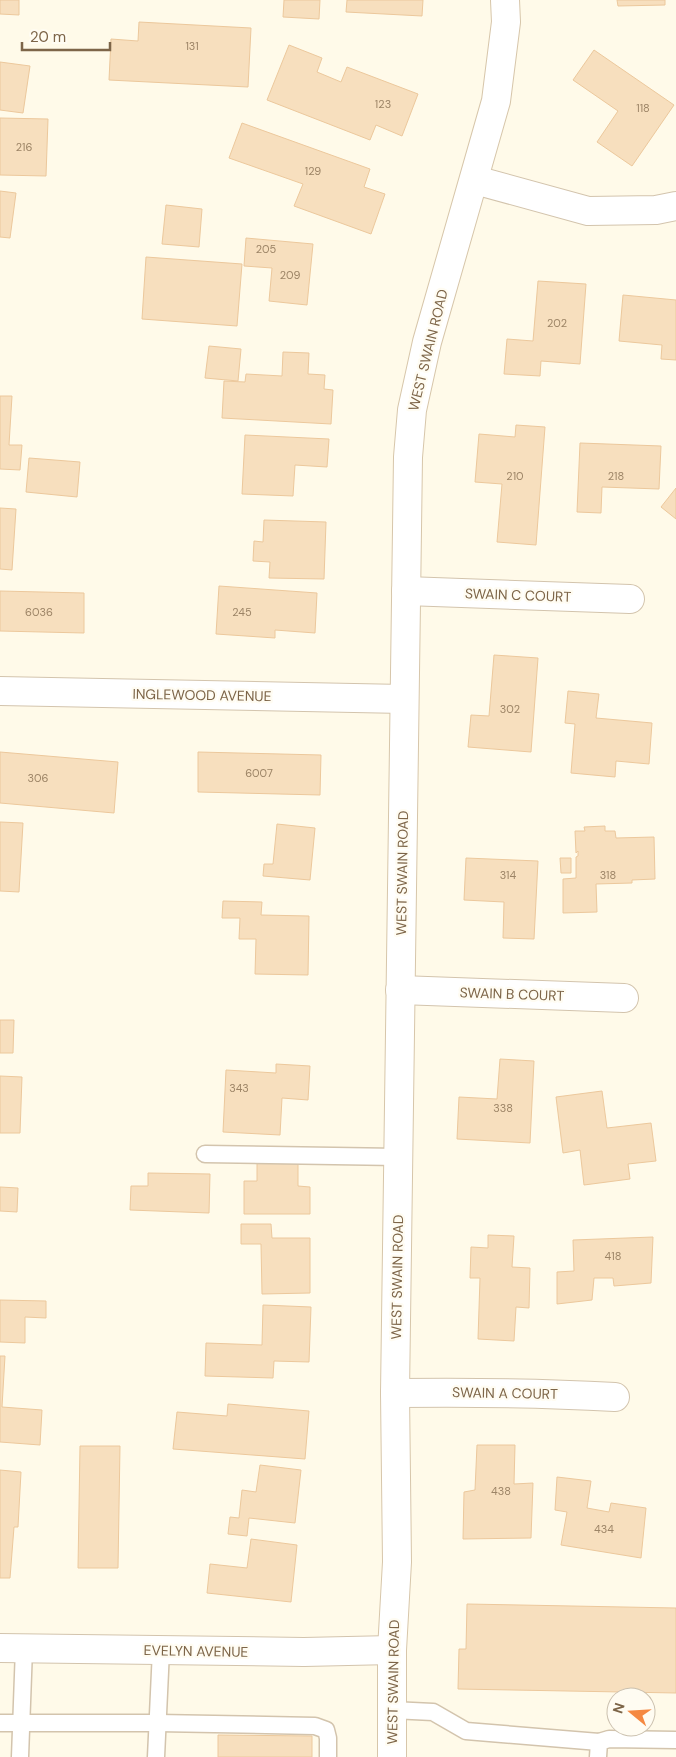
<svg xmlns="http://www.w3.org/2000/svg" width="676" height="1757" font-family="'DM Sans',sans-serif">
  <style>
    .building { fill: #f7dfbe; stroke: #ecc89c }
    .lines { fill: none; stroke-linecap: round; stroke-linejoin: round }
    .lane-casing { stroke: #d3c4ad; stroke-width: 19 }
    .street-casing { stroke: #d3c4ad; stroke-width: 30 }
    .secondary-casing { stroke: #d7c6aa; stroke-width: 30 }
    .lane { stroke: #fff; stroke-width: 16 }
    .street { stroke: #fff; stroke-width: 28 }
    .secondary { stroke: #fff; stroke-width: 28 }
    .labels { text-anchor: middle; stroke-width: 4.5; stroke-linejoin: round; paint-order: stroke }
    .number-label { font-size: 11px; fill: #9c8466 }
    .street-label { font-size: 14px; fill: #7d6548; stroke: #fffcf2 }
  </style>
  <rect width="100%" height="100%" fill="#fffae9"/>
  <g class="building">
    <polygon points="0,0 19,0 19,15 0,14"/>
    <polygon points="284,0 320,0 319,19 283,17"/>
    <polygon points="347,0 423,0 422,16 346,12"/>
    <polygon points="617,0 665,0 665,5 618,6"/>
    <polygon points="139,22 251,28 248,87 109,80 111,39 138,41"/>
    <polygon points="289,45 322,58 317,72 341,82 347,67 418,94 402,136 376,125 370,140 267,100"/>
    <polygon points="594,50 674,105 632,166 597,142 618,111 573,80"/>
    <polygon points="0,62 30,66 23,113 0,110"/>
    <polygon points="0,118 48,119 46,176 0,175"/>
    <polygon points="242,123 370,169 364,187 385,194 371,234 294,206 303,184 229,158"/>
    <polygon points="0,191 16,193 10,238 0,237"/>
    <polygon points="166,205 202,209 199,247 162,244"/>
    <polygon points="246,238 313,244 307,305 269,301 272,268 244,266"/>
    <polygon points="146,257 242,264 237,326 142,319"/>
    <polygon points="538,281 586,284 580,364 541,361 540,376 504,374 507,339 533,341"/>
    <polygon points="623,295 676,300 676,360 661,359 662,345 619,341"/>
    <polygon points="209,346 241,349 238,381 205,378"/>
    <polygon points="283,352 309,353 308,374 325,375 324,389 333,390 331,424 222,418 224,381 245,382 246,374 282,376"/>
    <polygon points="0,396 12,396 9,445 22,445 20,470 0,469"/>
    <polygon points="516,425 545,427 536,545 497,542 502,484 475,482 479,434 515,437"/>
    <polygon points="245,435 329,439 327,467 295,465 293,496 242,494"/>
    <polygon points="580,443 661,446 659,489 602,487 601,513 577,512"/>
    <polygon points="29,458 80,462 77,497 26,492"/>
    <polygon points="676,488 676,519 661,507"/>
    <polygon points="0,508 16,509 12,570 0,569"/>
    <polygon points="264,520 326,522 324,579 269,578 270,562 253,561 254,541 263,542"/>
    <polygon points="219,586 317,593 315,633 275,630 275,638 216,634"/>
    <polygon points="0,591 84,593 84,633 0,631"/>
    <polygon points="494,655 538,658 531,752 468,747 471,715 489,716"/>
    <polygon points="568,691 599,694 596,718 652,723 649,764 616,761 615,777 571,773 575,724 565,723"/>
    <polygon points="0,752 118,762 114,813 0,803"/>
    <polygon points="198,752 321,755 320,795 198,792"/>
    <polygon points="0,822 23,823 19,892 0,891"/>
    <polygon points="277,824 315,828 310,880 263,876 264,864 273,864"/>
    <polygon points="605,826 605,831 615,831 616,838 654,837 655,879 632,880 632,883 596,884 597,912 563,913 563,879 576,878 576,857 578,856 578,851 576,853 575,831 585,831 584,827"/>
    <polygon points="466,858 538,861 534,939 503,938 504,902 464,900"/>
    <polygon points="560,858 571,858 571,873 561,873"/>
    <polygon points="223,901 262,902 261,915 309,916 308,975 255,974 256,939 239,939 240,918 222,918"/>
    <polygon points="0,1020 14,1020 13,1053 0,1053"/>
    <polygon points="500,1059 534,1061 530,1143 457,1139 459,1097 497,1099"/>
    <polygon points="276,1064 310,1066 308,1100 282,1098 280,1135 223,1132 226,1070 276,1073"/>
    <polygon points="0,1076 22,1077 20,1133 0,1133"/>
    <polygon points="602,1091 607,1128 651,1123 656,1161 628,1164 630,1179 584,1185 580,1150 563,1153 556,1097"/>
    <polygon points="257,1163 298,1164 298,1186 310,1187 310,1214 244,1214 244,1181 257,1181"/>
    <polygon points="148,1173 210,1174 209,1213 130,1210 131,1186 148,1186"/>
    <polygon points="0,1187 18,1188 17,1212 0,1211"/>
    <polygon points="241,1224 271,1224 272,1238 310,1238 310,1293 262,1294 261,1244 241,1244"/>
    <polygon points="488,1235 514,1236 512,1267 530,1268 529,1308 516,1307 514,1341 478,1339 480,1278 470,1278 471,1247 488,1248"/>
    <polygon points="653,1237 651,1283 614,1286 613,1278 594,1278 592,1300 557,1304 557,1272 574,1271 573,1240"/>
    <polygon points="0,1300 46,1301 46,1318 25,1317 25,1343 0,1342"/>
    <polygon points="263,1305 311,1307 309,1362 274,1361 273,1378 205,1376 206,1343 262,1345"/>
    <polygon points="0,1356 5,1356 2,1407 42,1410 40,1445 0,1442"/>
    <polygon points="228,1404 309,1411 305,1459 173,1449 177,1412 227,1416"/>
    <polygon points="477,1445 515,1445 514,1484 533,1483 531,1538 463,1539 464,1492 475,1490"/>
    <polygon points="80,1446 120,1446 118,1568 78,1568"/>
    <polygon points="260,1465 301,1470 295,1523 249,1518 247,1536 228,1534 230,1517 239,1518 242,1490 256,1492"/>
    <polygon points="0,1470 21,1472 18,1527 14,1527 10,1578 0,1578"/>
    <polygon points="557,1477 591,1481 587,1508 609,1512 611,1503 646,1508 641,1558 561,1545 567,1512 555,1510"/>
    <polygon points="251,1539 297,1545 291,1602 207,1593 210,1564 247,1568"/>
    <polygon points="467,1604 676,1608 676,1693 458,1689 459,1649 466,1649"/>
    <polygon points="218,1735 312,1736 312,1757 218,1757"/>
  </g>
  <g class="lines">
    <g class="lane-casing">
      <g id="lane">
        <polyline points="205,1154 398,1157"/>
        <polyline points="392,1710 433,1712 466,1731 599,1742"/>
        <polyline points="0,1723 158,1723 315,1726 326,1730 328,1738 328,1757"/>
        <polyline points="20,1757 24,1648"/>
        <polyline points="156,1757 161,1650"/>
        <polyline points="598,1757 599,1742 609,1739 676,1740"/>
      </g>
    </g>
    <g class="street-casing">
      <g id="street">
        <polyline points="475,180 588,211 656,210 676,206"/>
        <polyline points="406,591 630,599"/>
        <polyline points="0,691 404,699"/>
        <polyline points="400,990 624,998"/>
        <path d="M395 1393C468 1392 542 1393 615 1397"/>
        <polyline points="0,1648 304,1652 392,1650"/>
      </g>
    </g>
    <g class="secondary-casing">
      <polyline id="secondary" points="392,1757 392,1650 397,1562 395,1393 408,457 412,410 427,342 496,101 506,22 505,0"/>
    </g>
    <use href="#lane" class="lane"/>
    <use href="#street" class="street"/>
    <use href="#secondary" class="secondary"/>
  </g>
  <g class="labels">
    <g class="number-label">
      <text x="192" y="50">131</text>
      <text x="383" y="108">123</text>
      <text x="643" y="112">118</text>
      <text x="24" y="151">216</text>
      <text x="313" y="175">129</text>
      <text x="266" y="253">205</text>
      <text x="290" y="279">209</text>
      <text x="557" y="327">202</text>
      <text x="515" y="480">210</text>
      <text x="616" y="480">218</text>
      <text x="39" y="616">6036</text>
      <text x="242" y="616">245</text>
      <text x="510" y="713">302</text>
      <text x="259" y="777">6007</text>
      <text x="38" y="782">306</text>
      <text x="508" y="879">314</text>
      <text x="608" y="879">318</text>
      <text x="239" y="1092">343</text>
      <text x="503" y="1112">338</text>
      <text x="613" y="1260">418</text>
      <text x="501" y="1495">438</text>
      <text x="604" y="1533">434</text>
    </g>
    <g class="street-label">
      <text transform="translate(428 350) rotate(-76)" y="5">WEST SWAIN ROAD</text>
      <text transform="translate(518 595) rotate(2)" y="5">SWAIN C COURT</text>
      <text transform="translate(202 695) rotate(1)" y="5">INGLEWOOD AVENUE</text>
      <text transform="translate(402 873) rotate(-89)" y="5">WEST SWAIN ROAD</text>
      <text transform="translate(512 994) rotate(2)" y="5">SWAIN B COURT</text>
      <text transform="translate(397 1277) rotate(-89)" y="5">WEST SWAIN ROAD</text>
      <text transform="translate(505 1393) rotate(1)" y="5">SWAIN A COURT</text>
      <text transform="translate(196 1651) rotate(1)" y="5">EVELYN AVENUE</text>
      <text transform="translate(393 1682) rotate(-89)" y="5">WEST SWAIN ROAD</text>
    </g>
  </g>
  <g transform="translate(631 1712) rotate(288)"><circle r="24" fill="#fffcf2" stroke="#cbc0ae"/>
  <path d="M0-4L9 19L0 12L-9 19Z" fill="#f58942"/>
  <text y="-8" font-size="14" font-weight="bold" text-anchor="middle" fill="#7d6548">N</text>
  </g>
  <path d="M22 42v8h88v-8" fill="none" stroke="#7d6548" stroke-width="2.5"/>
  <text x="30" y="42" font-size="15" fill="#7d6548" stroke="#fffcf2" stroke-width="4" paint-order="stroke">20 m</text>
</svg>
